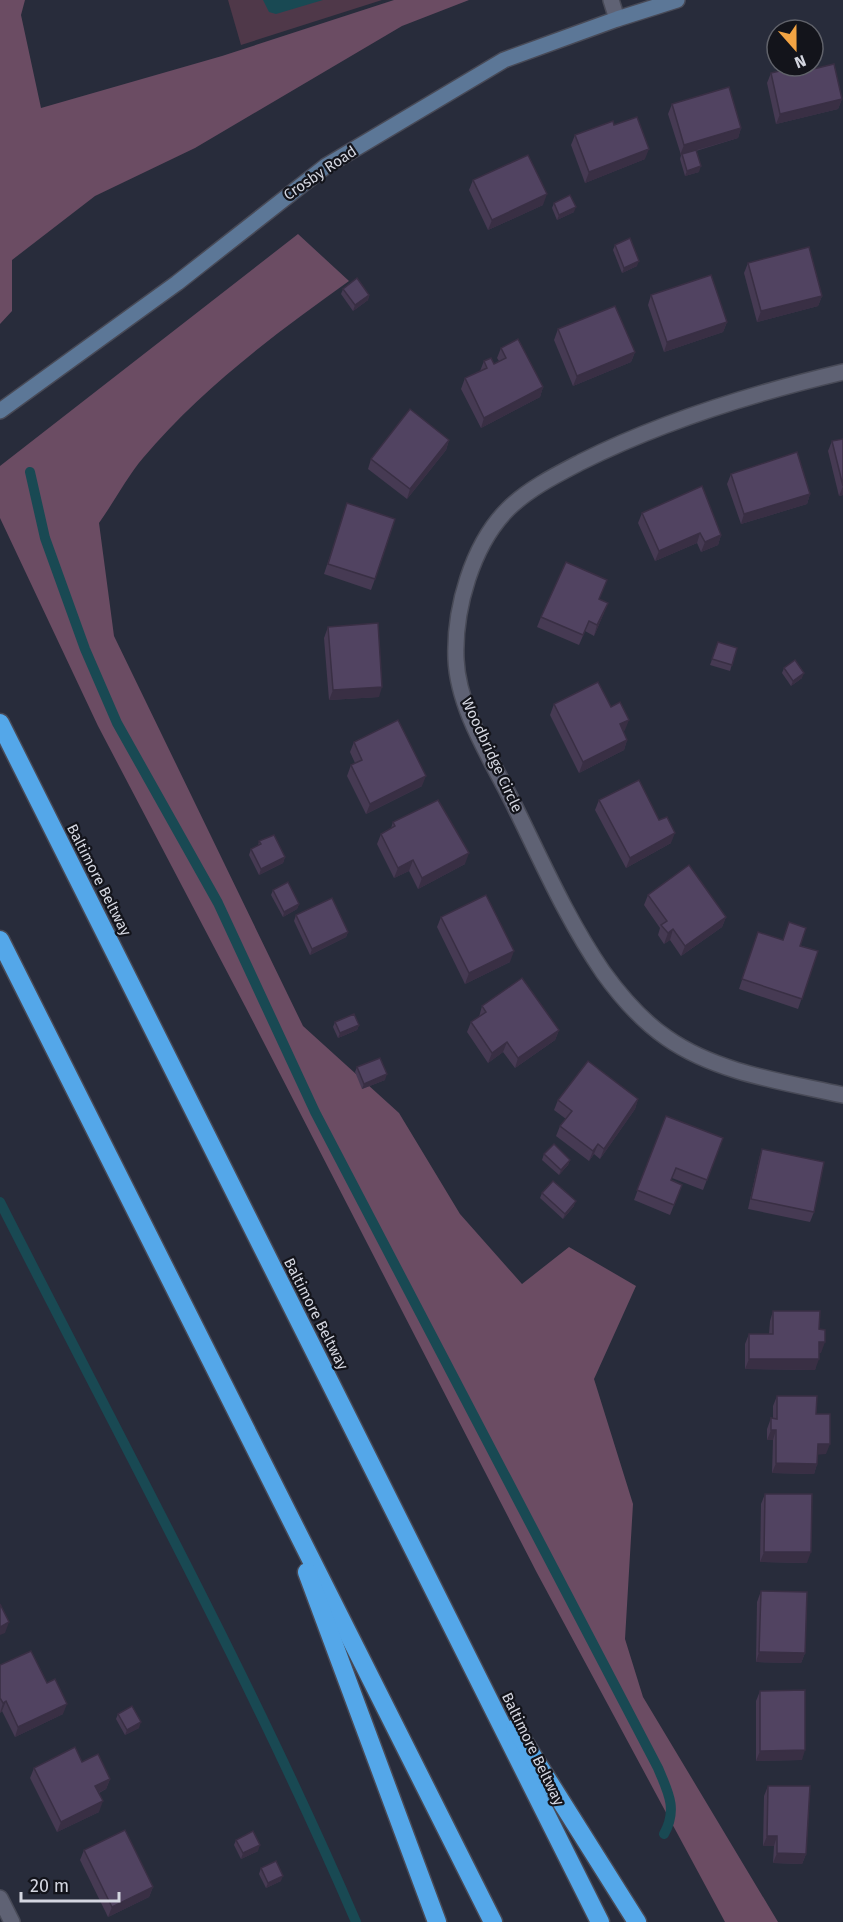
<svg xmlns="http://www.w3.org/2000/svg" width="843" height="1922" font-family="'Fira Sans',sans-serif">
  <style>
    .green { fill: #4f3849 }
    .forest { fill: #6b4c63 }
    .water { fill: #194953 }
    .lines { fill: none; stroke-linecap: round; stroke-linejoin: round }
    .stream { stroke: #194953; stroke-width: 10 }
    .minor-casing { stroke: #484a57; stroke-width: 18 }
    .tertiary-casing { stroke: #484a57; stroke-width: 18 }
    .secondary-casing { stroke: #484a57; stroke-width: 18 }
    .motorway-casing { stroke: #484a57; stroke-width: 21 }
    .minor { stroke: #5f6274; stroke-width: 15 }
    .tertiary { stroke: #5f6274; stroke-width: 15 }
    .secondary { stroke: #5c7797; stroke-width: 15 }
    .motorway { stroke: #54a7e9; stroke-width: 18 }
    .wall { fill: #463a53 }
    .shaded-wall { fill: #392f44 }
    .building { fill: #514361; stroke: #392f44; stroke-width: 1.5 }
    .labels { text-anchor: middle; stroke-width: 4.5; stroke-linejoin: round; paint-order: stroke }
    .street-label { font-size: 15px; fill: #d4d6e0; stroke: #13141b }
  </style>
  <rect width="100%" height="100%" fill="#282c3b"/>
  <polygon class="green" points="228,0 382,0 241,45"/>
  <g class="forest">
    <polygon points="0,0 25,0 21,15 41,108 222,56 394,0 469,0 402,26 195,148 95,196 12,260 12,311 0,324"/>
    <path d="M298 234 349 281C276 333 201 389 143 458 127 477 114 502 99 523L114 636 303 1026 399 1113 460 1214 522 1284 569 1247 636 1286 594 1379 633 1504 625 1639 643 1697 778 1922H725L537 1573 245 1006 98 726 0 518V466Z"/>
  </g>
  <polygon class="water" points="263,0 323,0 276,14 269,12"/>
  <g class="lines">
    <g class="stream">
      <path d="M30 472 45 538 85 649 117 723 218 903 315 1112 658 1768C668 1792 678 1809 664 1834"/>
      <path d="M0 1202C121 1441 250 1676 356 1922"/>
    </g>
    <g class="minor-casing">
      <g id="minor">
        <path d="M843 372C754 393 663 421 581 462 556 475 528 489 508 509 472 545 454 609 456 659 458 711 494 763 516 809 543 864 568 921 603 972 621 997 642 1021 667 1038 717 1073 785 1082 843 1095"/>
        <polyline points="0,1898 12,1922"/>
      </g>
    </g>
    <g class="tertiary-casing">
      <polyline id="tertiary" points="611,0 617,19"/>
    </g>
    <g class="secondary-casing">
      <polyline id="secondary" points="0,411 177,283 326,166 504,60 617,19 677,0"/>
    </g>
    <g class="motorway-casing">
      <g id="motorway">
        <polyline points="0,723 600,1922"/>
        <polyline points="0,940 493,1922"/>
        <polyline points="307,1572 437,1922"/>
        <polyline points="515,1728 637,1922"/>
      </g>
    </g>
    <use href="#minor" class="minor"/>
    <use href="#tertiary" class="tertiary"/>
    <use href="#secondary" class="secondary"/>
    <use href="#motorway" class="motorway"/>
  </g>
  <g class="wall">
    <polygon points="809,70 842,99 838,109 776,124 767,83 771,73"/>
    <polygon points="672,104 741,128 738,138 696,151 699,172 685,176 680,159 681,155 668,114"/>
    <polygon points="614,125 645,159 585,183 571,145 575,135"/>
    <polygon points="473,180 543,205 488,230 469,190"/>
    <polygon points="554,203 574,212 557,220 552,208"/>
    <polygon points="615,245 637,266 622,273 613,250"/>
    <polygon points="748,263 822,296 818,306 757,322 744,273"/>
    <polygon points="343,289 369,295 368,300 353,311 341,294"/>
    <polygon points="651,295 727,322 723,332 664,352 648,305"/>
    <polygon points="558,329 635,352 631,362 573,386 554,340"/>
    <polygon points="501,348 543,387 540,397 481,428 461,389 465,378 480,371 484,361 494,364 499,361 497,358"/>
    <polygon points="843,439 843,495 839,496 828,451 832,441"/>
    <polygon points="449,440 446,450 407,499 368,469 371,459"/>
    <polygon points="731,474 810,494 807,504 741,524 727,484"/>
    <polygon points="642,513 721,535 718,545 701,552 697,543 655,561 638,523"/>
    <polygon points="344,514 375,579 371,590 324,574"/>
    <polygon points="607,580 599,599 608,603 594,636 585,631 579,645 537,627 541,617"/>
    <polygon points="328,627 379,697 329,700 324,638"/>
    <polygon points="718,642 737,648 730,671 710,665"/>
    <polygon points="784,668 802,678 791,686 782,673"/>
    <polygon points="554,704 611,707 625,730 623,731 627,740 624,750 579,773 550,715"/>
    <polygon points="354,742 422,786 366,814 347,776 351,765 355,763 350,752"/>
    <polygon points="599,800 659,820 671,843 626,868 595,810"/>
    <polygon points="393,822 465,864 418,889 409,871 394,878 377,844 381,834 391,828"/>
    <polygon points="259,841 285,857 283,863 259,875 249,855 251,849 258,846"/>
    <polygon points="273,890 299,904 297,909 283,917 271,895"/>
    <polygon points="648,895 726,917 722,927 681,956 670,940 664,944 658,935 660,928 644,905"/>
    <polygon points="296,915 348,932 346,937 310,955 294,921"/>
    <polygon points="441,917 510,962 465,984 437,927"/>
    <polygon points="758,932 818,951 798,1009 739,989"/>
    <polygon points="482,1006 559,1030 555,1040 515,1068 503,1052 488,1063 467,1032 471,1022 479,1017"/>
    <polygon points="335,1022 359,1025 357,1030 338,1038 333,1027"/>
    <polygon points="357,1067 385,1080 362,1089 355,1072"/>
    <polygon points="638,1099 635,1109 600,1159 594,1154 589,1161 556,1136 560,1126 566,1119 554,1110 558,1100"/>
    <polygon points="666,1116 723,1138 703,1190 672,1178 672,1180 682,1185 670,1215 634,1200"/>
    <polygon points="762,1149 814,1212 810,1222 748,1209 759,1159"/>
    <polygon points="544,1154 570,1160 568,1165 559,1175 542,1160"/>
    <polygon points="542,1193 574,1206 563,1219 540,1198"/>
    <polygon points="773,1311 819,1329 821,1353 819,1353 815,1370 745,1369 745,1344 749,1334 769,1334 770,1321"/>
    <polygon points="777,1396 816,1414 826,1454 817,1454 817,1464 814,1474 772,1473 773,1440 767,1440 767,1429 771,1418 773,1418 773,1406"/>
    <polygon points="765,1494 807,1563 760,1562 761,1504"/>
    <polygon points="761,1591 805,1653 801,1663 756,1662 757,1602"/>
    <polygon points="0,1665 47,1683 63,1714 15,1737 2,1711 0,1713"/>
    <polygon points="760,1691 802,1760 756,1761 756,1701"/>
    <polygon points="118,1714 139,1728 125,1735 116,1719"/>
    <polygon points="82,1762 110,1779 106,1789 99,1793 99,1812 57,1832 30,1778 34,1768"/>
    <polygon points="768,1786 806,1854 802,1864 773,1863 774,1846 763,1846 764,1796"/>
    <polygon points="236,1840 258,1851 241,1859 234,1845"/>
    <polygon points="84,1850 153,1887 149,1897 108,1917 80,1860"/>
    <polygon points="261,1868 281,1881 266,1888 259,1874"/>
  </g>
  <g class="shaded-wall">
    <polygon points="842,99 838,109 776,124 780,114"/>
    <polygon points="741,128 738,138 680,155 684,145"/>
    <polygon points="649,149 645,159 585,183 589,172"/>
    <polygon points="701,166 699,172 685,176 687,171"/>
    <polygon points="547,194 543,205 488,230 492,220"/>
    <polygon points="576,207 574,212 557,220 559,215"/>
    <polygon points="639,261 637,266 622,273 624,268"/>
    <polygon points="369,295 368,300 353,311 355,305"/>
    <polygon points="822,296 818,306 757,322 761,311"/>
    <polygon points="727,322 723,332 664,352 667,342"/>
    <polygon points="635,352 631,362 573,386 577,376"/>
    <polygon points="543,387 540,397 481,428 484,418"/>
    <polygon points="449,440 446,450 407,499 410,489"/>
    <polygon points="843,486 843,495 839,496"/>
    <polygon points="810,494 807,504 741,524 744,514"/>
    <polygon points="700,533 697,543 655,561 659,551"/>
    <polygon points="721,535 718,545 701,552 705,542"/>
    <polygon points="608,603 604,613 594,636 597,625"/>
    <polygon points="804,673 802,678 791,686 793,681"/>
    <polygon points="382,687 379,697 329,700 333,690"/>
    <polygon points="629,720 625,730 616,735 620,724"/>
    <polygon points="627,740 624,750 579,773 583,762"/>
    <polygon points="426,776 422,786 366,814 370,804"/>
    <polygon points="675,833 671,843 626,868 630,858"/>
    <polygon points="469,853 465,864 418,889 422,878"/>
    <polygon points="285,857 283,863 259,875 261,869"/>
    <polygon points="413,860 409,871 394,878 398,868"/>
    <polygon points="299,904 297,909 283,917 284,912"/>
    <polygon points="726,917 722,927 681,956 685,946"/>
    <polygon points="673,929 670,940 664,944 668,933"/>
    <polygon points="348,932 346,937 310,955 312,949"/>
    <polygon points="514,951 510,962 465,984 469,973"/>
    <polygon points="359,1025 357,1030 338,1038 340,1033"/>
    <polygon points="559,1030 555,1040 515,1068 518,1058"/>
    <polygon points="507,1042 503,1052 488,1063 492,1053"/>
    <polygon points="387,1074 385,1080 362,1089 364,1084"/>
    <polygon points="638,1099 635,1109 600,1159 604,1149"/>
    <polygon points="598,1144 594,1154 589,1161 593,1151"/>
    <polygon points="570,1160 568,1165 559,1175 561,1170"/>
    <polygon points="576,1201 574,1206 563,1219 565,1214"/>
    <polygon points="819,1342 825,1342 821,1353 815,1353"/>
    <polygon points="749,1359 819,1359 815,1370 745,1369"/>
    <polygon points="771,1430 776,1430 773,1440 767,1440"/>
    <polygon points="818,1444 830,1444 826,1454 814,1455"/>
    <polygon points="776,1463 817,1464 814,1474 772,1473"/>
    <polygon points="764,1552 811,1552 807,1563 760,1562"/>
    <polygon points="9,1622 5,1633 0,1635 0,1627"/>
    <polygon points="759,1652 805,1653 801,1663 756,1662"/>
    <polygon points="6,1701 2,1711 0,1713 3,1703"/>
    <polygon points="67,1704 63,1714 15,1737 18,1727"/>
    <polygon points="141,1722 139,1728 125,1735 127,1730"/>
    <polygon points="805,1750 802,1760 756,1761 760,1751"/>
    <polygon points="110,1779 106,1789 91,1796 95,1786"/>
    <polygon points="103,1801 99,1812 57,1832 61,1822"/>
    <polygon points="767,1836 777,1836 774,1846 763,1846"/>
    <polygon points="260,1845 258,1851 241,1859 243,1853"/>
    <polygon points="777,1853 806,1854 802,1864 773,1863"/>
    <polygon points="283,1876 281,1881 266,1888 268,1883"/>
    <polygon points="153,1887 149,1897 108,1917 112,1907"/>
  </g>
  <g class="building">
    <polygon points="834,64 842,99 780,114 771,73 801,66 808,66 809,70"/>
    <polygon points="729,87 741,128 684,145 672,104"/>
    <polygon points="637,117 649,149 589,172 575,135 613,121 614,125"/>
    <polygon points="696,150 701,166 687,171 682,154"/>
    <polygon points="528,155 547,194 492,220 473,180"/>
    <polygon points="570,195 576,207 559,215 554,203"/>
    <polygon points="630,238 639,261 624,268 615,245"/>
    <polygon points="809,247 822,296 761,311 748,263"/>
    <polygon points="711,275 727,322 667,342 651,295"/>
    <polygon points="357,278 369,295 355,305 343,289"/>
    <polygon points="615,306 635,352 577,376 558,329"/>
    <polygon points="518,339 543,387 484,418 465,378 487,368 484,361 491,358 494,364 506,358 501,348"/>
    <polygon points="410,409 449,440 410,489 371,459"/>
    <polygon points="843,439 843,486 832,441"/>
    <polygon points="797,452 810,494 744,514 731,474"/>
    <polygon points="702,486 721,535 705,542 700,533 659,551 642,513"/>
    <polygon points="347,503 395,519 375,579 328,564"/>
    <polygon points="566,562 607,580 599,599 608,603 597,625 589,621 583,635 541,617"/>
    <polygon points="378,623 382,687 333,690 328,627"/>
    <polygon points="718,642 737,648 732,665 712,659"/>
    <polygon points="795,660 804,673 793,681 784,668"/>
    <polygon points="598,682 611,707 620,702 629,720 620,724 627,740 583,762 554,704"/>
    <polygon points="398,720 426,776 370,804 351,765 362,760 354,742"/>
    <polygon points="639,780 659,820 667,817 675,833 630,858 599,800"/>
    <polygon points="438,800 469,853 422,878 413,860 398,868 381,834 395,826 393,822"/>
    <polygon points="274,835 285,857 261,869 251,849 261,844 259,841"/>
    <polygon points="689,865 726,917 685,946 673,929 668,933 661,925 667,921 648,895"/>
    <polygon points="288,882 299,904 284,912 273,890"/>
    <polygon points="486,895 514,951 469,973 441,917"/>
    <polygon points="332,898 348,932 312,949 296,915"/>
    <polygon points="789,922 806,928 800,946 818,951 802,999 742,979 758,932 783,940"/>
    <polygon points="522,978 559,1030 518,1058 507,1042 492,1053 471,1022 486,1012 482,1006"/>
    <polygon points="354,1014 359,1025 340,1033 335,1022"/>
    <polygon points="380,1058 387,1074 364,1084 357,1067"/>
    <polygon points="588,1061 638,1099 604,1149 598,1144 593,1151 560,1126 572,1111 558,1100"/>
    <polygon points="666,1116 723,1138 707,1180 676,1168 671,1180 682,1185 674,1205 637,1190"/>
    <polygon points="554,1144 570,1160 561,1170 544,1154"/>
    <polygon points="762,1149 824,1162 814,1212 751,1199"/>
    <polygon points="553,1181 576,1201 565,1214 542,1193"/>
    <polygon points="773,1311 820,1311 819,1329 825,1330 825,1342 819,1342 819,1359 749,1359 749,1334 773,1334"/>
    <polygon points="777,1396 817,1396 816,1414 830,1414 830,1444 818,1444 817,1464 776,1463 776,1430 771,1430 771,1418 777,1419"/>
    <polygon points="765,1494 812,1494 811,1552 764,1552"/>
    <polygon points="761,1591 807,1592 805,1653 759,1652"/>
    <polygon points="0,1604 9,1622 0,1627"/>
    <polygon points="31,1651 47,1683 55,1679 67,1704 18,1727 6,1701 3,1703 0,1698 0,1665"/>
    <polygon points="805,1690 805,1750 760,1751 760,1691"/>
    <polygon points="132,1706 141,1722 127,1730 118,1714"/>
    <polygon points="75,1747 82,1762 98,1754 110,1779 95,1786 103,1801 61,1822 34,1768"/>
    <polygon points="768,1786 810,1786 806,1854 777,1853 777,1836 767,1836"/>
    <polygon points="125,1830 153,1887 112,1907 84,1850"/>
    <polygon points="253,1831 260,1845 243,1853 236,1840"/>
    <polygon points="276,1861 283,1876 268,1883 261,1868"/>
  </g>
  <g class="labels">
    <g class="street-label">
      <text transform="translate(320 173) rotate(-34)" y="5">Crosby Road</text>
      <text transform="translate(492 755) rotate(65)" y="5">Woodbridge Circle</text>
      <text transform="translate(99 880) rotate(63)" y="5">Baltimore Beltway</text>
      <text transform="translate(316 1314) rotate(63)" y="5">Baltimore Beltway</text>
      <text transform="translate(533 1749) rotate(64)" y="5">Baltimore Beltway</text>
    </g>
  </g>
  <g transform="translate(795 48) rotate(159)"><circle r="28" fill="#13141b" stroke="#60626a" stroke-width="1.5"/>
  <path d="M0-4.5L10 22L0 15L-10 22Z" fill="#f3a443"/>
  <text y="-9" font-size="16" font-weight="bold" text-anchor="middle" fill="#d4d6e0">N</text>
  </g>
  <path d="M21 1892v9h98v-9" fill="none" stroke="#d4d6e0" stroke-width="3"/>
  <text x="30" y="1892" font-size="18" fill="#d4d6e0" stroke="#13141b" stroke-width="4.5" paint-order="stroke">20 m</text>
</svg>
